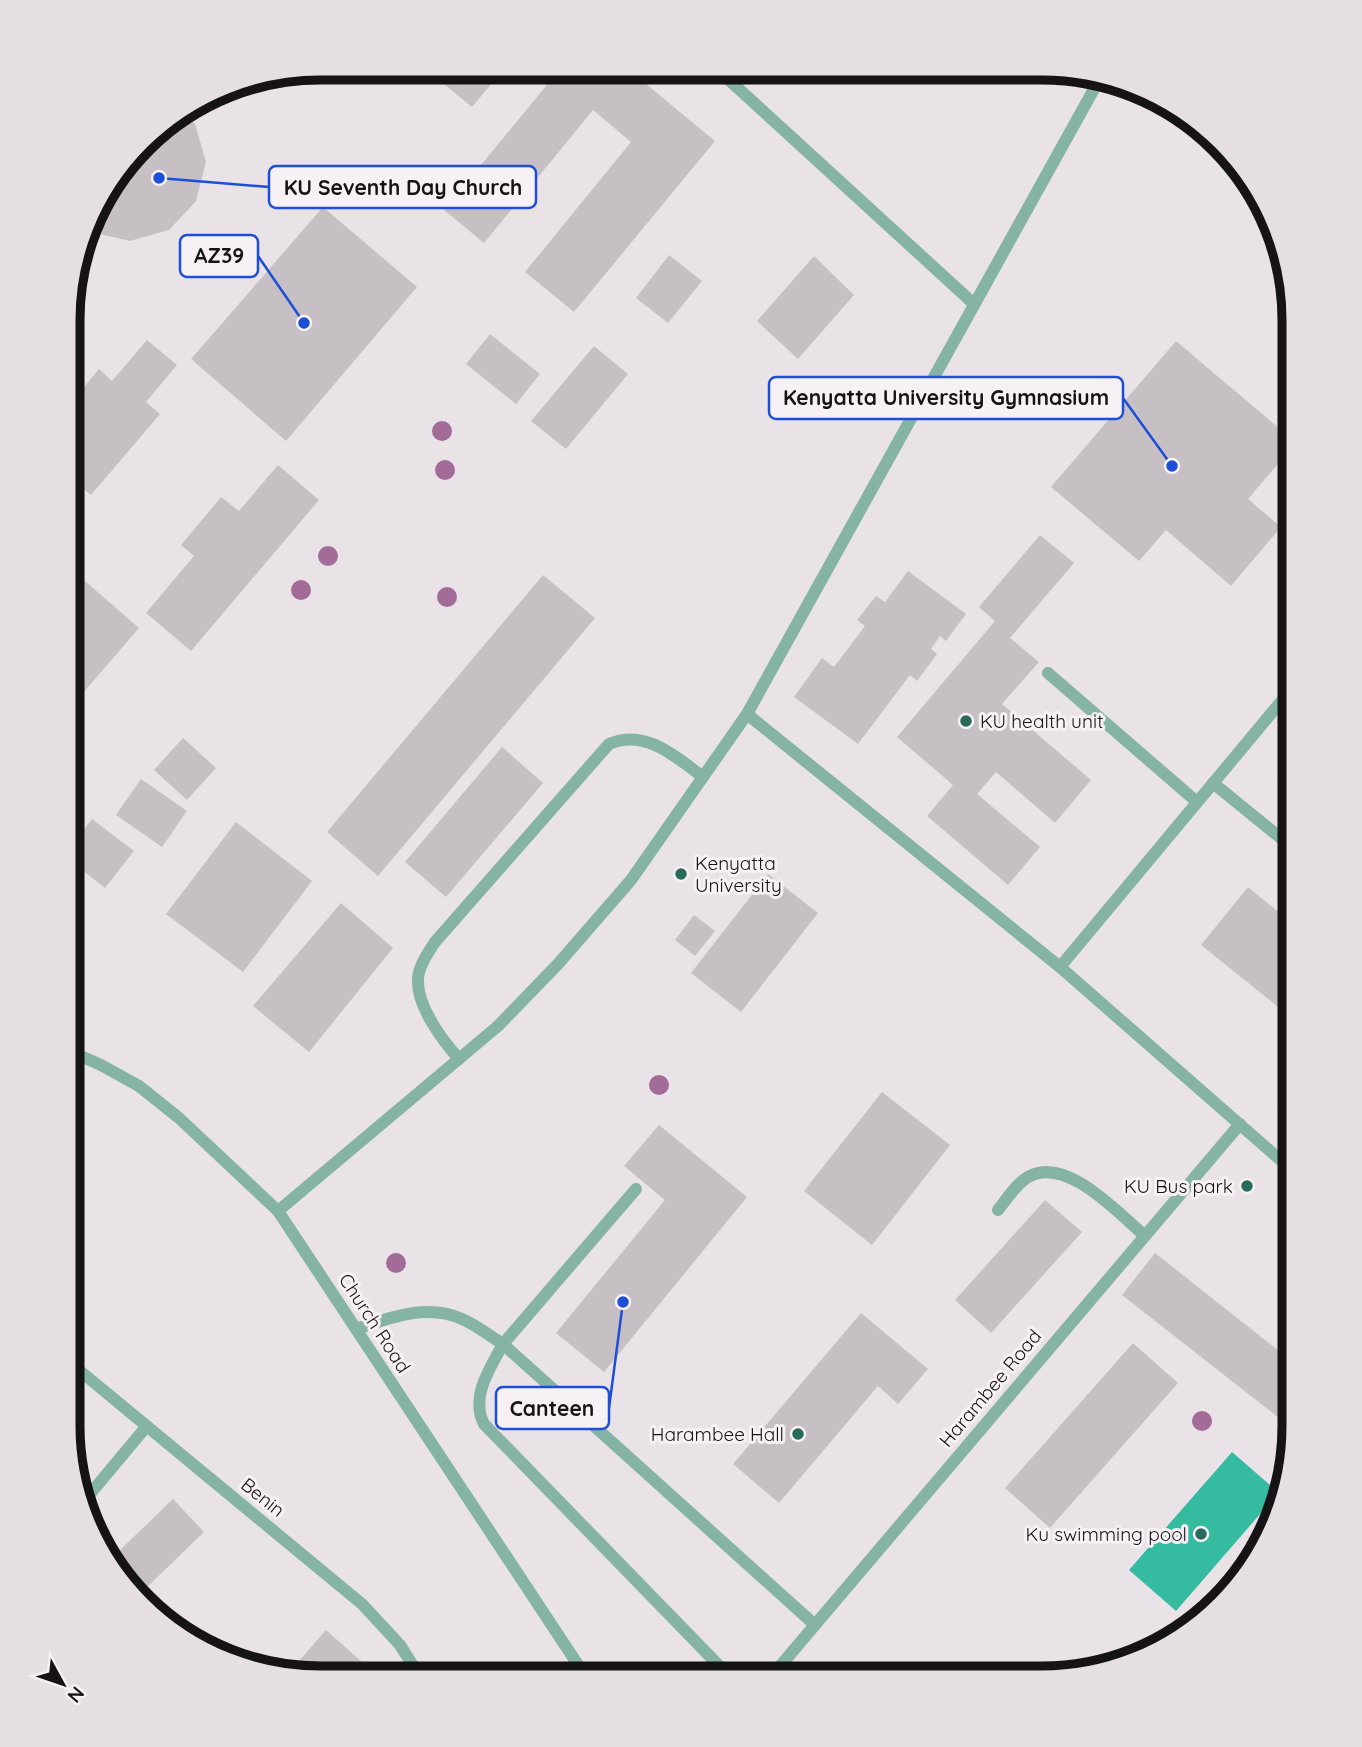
<svg xmlns="http://www.w3.org/2000/svg" width="1362" height="1747" font-family="Quicksand,sans-serif">
  <style>
    .water { fill: #34bba0 }
    .building { fill: #c6c0c4 }
    .lines { fill: none; stroke-linecap: round; stroke-linejoin: round }
    .lane { stroke: #85b4a7; stroke-width: 12 }
    .tree { fill: #a26b98 }
    .poi-dot { fill: #286b5d; stroke: #f7f1f5; stroke-width: 2.5 }
    .labels { text-anchor: middle; stroke-width: 6; stroke-linejoin: round; paint-order: stroke }
    .poi-label { font-size: 19px; fill: #151315; stroke: #f7f1f5; text-anchor: end }
    .street-label { font-size: 19px; fill: #151315; stroke: #f7f1f5 }
    .rim { fill: none; stroke: #151315; stroke-width: 9 }
    .leader { fill: none; stroke: #1d4ed8; stroke-width: 2.5 }
    .callout-dot { fill: #1d4ed8; stroke: #f7f1f5; stroke-width: 2.5 }
    .callout { fill: #f7f1f5; stroke: #1d4ed8; stroke-width: 2.5 }
    .callout-label { font-size: 21px; text-anchor: middle; font-weight: bold; fill: #151315 }
  </style>
  <rect width="100%" height="100%" fill="#e9e3e7"/>
  <polygon class="water" points="1232,1452 1277,1491 1274,1498 1176,1611 1129,1570"/>
  <g class="building">
    <polygon points="442,69 504,69 472,107 434,76"/>
    <polygon points="560,69 628,69 715,141 574,312 525,272 631,142 593,110 484,243 444,210"/>
    <polygon points="184,114 195,124 206,162 196,201 169,230 130,241 91,232 90,231 102,195 155,131"/>
    <polygon points="323,207 417,287 286,441 191,359"/>
    <polygon points="669,255 702,281 668,323 636,298"/>
    <polygon points="814,256 854,295 798,359 757,321"/>
    <polygon points="490,334 540,374 516,404 466,364"/>
    <polygon points="147,340 177,365 146,402 160,414 91,495 76,483 70,491 70,404 99,369 112,381"/>
    <polygon points="1176,341 1294,441 1294,445 1248,499 1281,527 1231,586 1166,530 1139,561 1051,487"/>
    <polygon points="594,346 628,374 566,449 531,421"/>
    <polygon points="278,465 319,500 191,651 146,613 194,556 181,545 221,497 239,511"/>
    <polygon points="1040,535 1074,563 1010,638 1039,662 1002,704 1091,780 1055,823 996,772 977,794 1040,847 1008,885 927,816 953,785 897,737 995,621 979,607"/>
    <polygon points="70,568 139,628 70,708"/>
    <polygon points="908,571 966,614 946,641 940,636 931,649 937,654 917,681 910,675 858,744 794,697 822,658 834,667 865,626 857,620 876,596 885,602"/>
    <polygon points="543,575 595,618 378,876 327,832"/>
    <polygon points="183,738 216,768 187,800 154,770"/>
    <polygon points="502,747 543,783 446,897 405,862"/>
    <polygon points="1294,759 1294,793 1277,780"/>
    <polygon points="141,779 187,811 162,847 116,815"/>
    <polygon points="92,819 134,851 105,888 69,860 69,848"/>
    <polygon points="236,822 312,881 243,972 166,914"/>
    <polygon points="768,874 818,913 741,1012 691,973"/>
    <polygon points="1248,887 1293,924 1293,1019 1201,945"/>
    <polygon points="341,903 393,948 309,1052 253,1006"/>
    <polygon points="694,915 715,931 695,956 675,940"/>
    <polygon points="1293,1086 1293,1120 1277,1108"/>
    <polygon points="882,1092 950,1145 872,1245 804,1191"/>
    <polygon points="659,1125 747,1197 604,1372 556,1333 665,1200 624,1166"/>
    <polygon points="1045,1200 1082,1232 991,1333 955,1300"/>
    <polygon points="1155,1253 1293,1362 1293,1429 1122,1295"/>
    <polygon points="861,1313 928,1369 898,1404 878,1386 779,1503 733,1464"/>
    <polygon points="1133,1343 1178,1383 1050,1528 1005,1488"/>
    <polygon points="173,1499 204,1532 142,1592 112,1558"/>
    <polygon points="326,1630 362,1662 349,1677 286,1676"/>
  </g>
  <g class="lines">
    <g class="lane">
      <polyline points="717,69 974,304"/>
      <polyline points="1048,673 1197,802"/>
      <polyline points="747,714 1060,967 1293,1171"/>
      <polyline points="1213,783 1293,848"/>
      <polyline points="1060,967 1294,686"/>
      <polyline points="69,1051 101,1065 139,1086 179,1118 278,1211 586,1677"/>
      <path d="M459 1059C443 1041 418 1008 418 982 417 968 428 953 435 942L609 744C645 728 676 757 703 777"/>
      <path d="M636 1189 503 1344C490 1368 470 1397 484 1424L731 1678"/>
      <path d="M998 1210C1007 1199 1016 1184 1028 1177 1066 1155 1118 1213 1145 1236"/>
      <polyline points="278,1211 498,1026 558,964 631,880 747,714 1099,80"/>
      <path d="M356 1329C390 1318 426 1303 462 1319 476 1325 490 1336 503 1344L815 1625"/>
      <polyline points="68,1361 362,1604 400,1645 420,1677"/>
      <polyline points="85,1500 146,1427"/>
      <polyline points="770,1678 1240,1124"/>
    </g>
  </g>
  <g class="tree">
    <circle cx="442" cy="431" r="10"/>
    <circle cx="445" cy="470" r="10"/>
    <circle cx="328" cy="556" r="10"/>
    <circle cx="301" cy="590" r="10"/>
    <circle cx="447" cy="597" r="10"/>
    <circle cx="659" cy="1085" r="10"/>
    <circle cx="396" cy="1263" r="10"/>
    <circle cx="1202" cy="1421" r="10"/>
  </g>
  <g class="poi-dot">
    <circle cx="966" cy="721" r="7"/>
    <circle cx="681" cy="874" r="7"/>
    <circle cx="1247" cy="1186" r="7"/>
    <circle cx="798" cy="1434" r="7"/>
    <circle cx="1201" cy="1534" r="7"/>
  </g>
  <g class="labels">
    <g class="poi-label">
      <text x="980" y="728" text-anchor="start">KU health unit</text>
      <text x="695" y="870" text-anchor="start">Kenyatta<tspan x="695" dy="22">University</tspan></text>
      <text x="1233" y="1193">KU Bus park</text>
      <text x="784" y="1441">Harambee Hall</text>
      <text x="1187" y="1541">Ku swimming pool</text>
    </g>
    <g class="street-label">
      <text transform="translate(375 1323) rotate(57)" y="7">Church Road</text>
      <text transform="translate(990 1388) rotate(-50)" y="7">Harambee Road</text>
      <text transform="translate(263 1497) rotate(39)" y="7">Benin</text>
    </g>
  </g>
  <path d="M0 0H1362V1747H0ZM320 80H1042A240 240 0 0 1 1282 320V1426A240 240 0 0 1 1042 1666H320A240 240 0 0 1 80 1426V320A240 240 0 0 1 320 80Z" fill="#e5dfe3" fill-rule="evenodd"/>
  <path class="rim" d="M320 80H1042A240 240 0 0 1 1282 320V1426A240 240 0 0 1 1042 1666H320A240 240 0 0 1 80 1426V320A240 240 0 0 1 320 80Z"/>
  <path class="leader" d="M159 178L269 187M304 323L258 256M1172 466L1123 398M623 1302L609 1408"/>
  <g class="callout-dot">
    <circle cx="159" cy="178" r="7"/>
    <circle cx="304" cy="323" r="7"/>
    <circle cx="1172" cy="466" r="7"/>
    <circle cx="623" cy="1302" r="7"/>
  </g>
  <g class="callout">
    <rect x="269" y="166" width="267" height="42" rx="7"/>
    <rect x="180" y="235" width="78" height="42" rx="7"/>
    <rect x="769" y="377" width="354" height="42" rx="7"/>
    <rect x="496" y="1387" width="113" height="42" rx="7"/>
  </g>
  <g class="callout-label">
    <text x="403" y="195">KU Seventh Day Church</text>
    <text x="219" y="263">AZ39</text>
    <text x="946" y="405">Kenyatta University Gymnasium</text>
    <text x="552" y="1416">Canteen</text>
  </g>
  <g transform="translate(63 1684) rotate(130)" stroke="#f7f1f5" stroke-width="5" paint-order="stroke">
  <path d="M0-5L12 26L0 18L-12 26Z" fill="#151315"/>
  <text y="-10" font-size="19" font-weight="bold" text-anchor="middle" fill="#151315">N</text>
  </g>
</svg>
